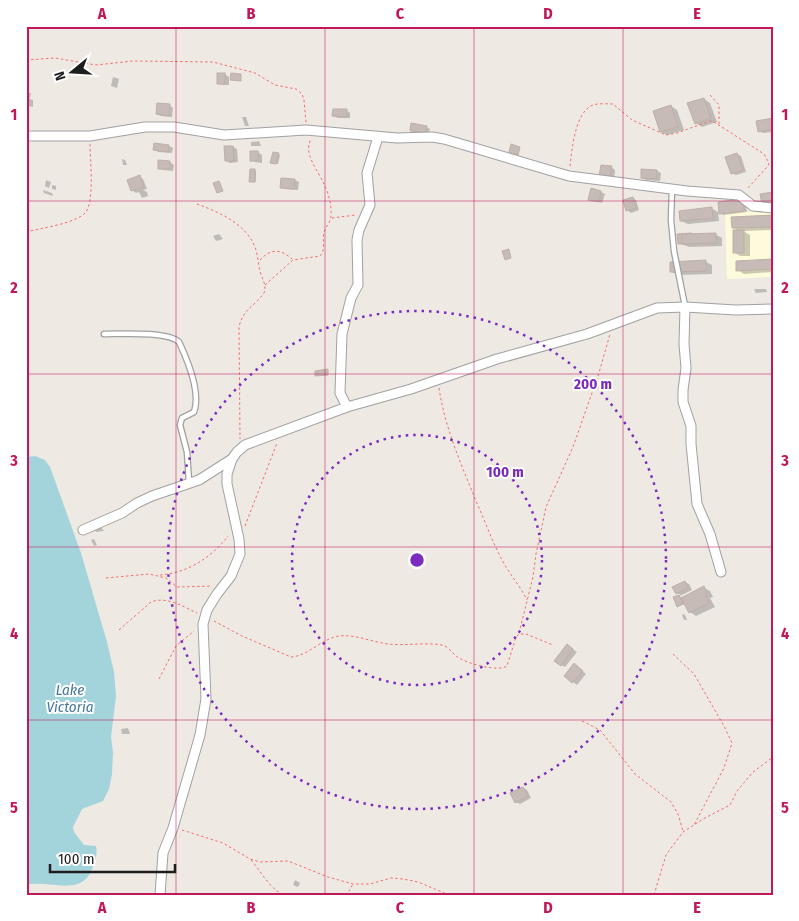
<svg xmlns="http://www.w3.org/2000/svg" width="799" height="921" font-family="'Fira Sans Condensed',sans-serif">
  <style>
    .education { fill: #fefbdc }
    .water { fill: #a4d4db }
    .shadow { fill: #0003 }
    .building { fill: #c6bbb6; stroke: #bfafa6 }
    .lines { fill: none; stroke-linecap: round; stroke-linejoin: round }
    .service-casing { stroke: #a1a1a1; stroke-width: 7 }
    .minor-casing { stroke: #a1a1a1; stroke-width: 11 }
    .path { stroke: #f76d6b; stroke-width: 1; stroke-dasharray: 2.5 2.5; stroke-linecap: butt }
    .service { stroke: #fff; stroke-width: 4.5 }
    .minor { stroke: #fff; stroke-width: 9 }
    .grid { fill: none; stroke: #c2185b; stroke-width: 1; stroke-opacity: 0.55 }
    .ring { fill: none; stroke: #7b2cbf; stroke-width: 2.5; stroke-dasharray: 2.5 5 }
    .labels { text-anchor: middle; stroke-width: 4; stroke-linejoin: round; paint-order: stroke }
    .water-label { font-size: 15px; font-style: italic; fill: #46789b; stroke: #fff }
    .centre { fill: #7b2cbf; stroke: #fff; stroke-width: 2.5 }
    .ring-label { font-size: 15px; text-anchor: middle; font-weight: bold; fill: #7b2cbf; stroke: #fff; stroke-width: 4; stroke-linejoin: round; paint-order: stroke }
    .neatline { fill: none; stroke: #c2185b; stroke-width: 2 }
    .grid-label { font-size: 16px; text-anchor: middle; font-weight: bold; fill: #c2185b }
  </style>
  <rect width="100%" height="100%" fill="#eee9e3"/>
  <polygon class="education" points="773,211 773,277 727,279 725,212"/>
  <path class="water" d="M35 456 45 460 50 467 81 553 107 642 114 672 116 696 111 737 113 752 112 774 109 789 103 801 82 809 73 827 74 832 84 845 96 846C98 854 95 861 92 869 81 898 49 879 26 885V457Z"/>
  <g class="shadow">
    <polygon points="220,26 227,26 226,29"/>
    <polygon points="225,74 229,77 229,85 222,85 218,83"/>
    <polygon points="113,77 119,79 117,88 111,86"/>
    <polygon points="26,92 31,93 30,99 33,100 33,107 28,106"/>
    <polygon points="704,99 710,103 717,122 702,127 696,123"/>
    <polygon points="169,105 173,108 172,117 161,116 157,114"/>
    <polygon points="671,106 677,110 684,130 667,135 661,132"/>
    <polygon points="346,110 350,113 350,118 338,118 334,116"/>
    <polygon points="242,117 246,117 249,126 245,126"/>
    <polygon points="773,119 773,132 763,133 759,131"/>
    <polygon points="426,127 430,129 429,134 416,132 412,130"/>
    <polygon points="259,141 261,146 251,146 251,142"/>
    <polygon points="169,146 173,148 172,153 158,152 154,149"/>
    <polygon points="233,147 237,149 238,162 230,163 226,161"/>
    <polygon points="258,152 262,155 262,163 255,162 251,160"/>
    <polygon points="274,153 280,155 278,164 273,163"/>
    <polygon points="737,154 741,156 746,172 736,175 732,173"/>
    <polygon points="122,159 125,160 127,165 123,165"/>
    <polygon points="170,162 174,165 173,171 163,170 159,168"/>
    <polygon points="611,167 615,170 614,179 601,175"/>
    <polygon points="255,170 256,171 256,182 252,182 251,181"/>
    <polygon points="657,171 661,173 660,181 646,180 642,178"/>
    <polygon points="140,177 143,179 147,189 143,190 147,192 148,196 142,198 139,192 136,193 132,190"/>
    <polygon points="282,179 295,180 299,182 298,190 285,189 281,187"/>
    <polygon points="46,180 51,182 49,188 45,186"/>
    <polygon points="52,185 56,186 56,190 52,189"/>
    <polygon points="43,190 52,193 53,196 44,193"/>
    <polygon points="601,192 605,194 602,203 590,199"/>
    <polygon points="633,198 636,200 639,210 631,213 627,210"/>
    <polygon points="742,204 746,207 747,212 724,215 720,213"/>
    <polygon points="711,208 718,212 719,221 688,224 681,221"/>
    <polygon points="773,217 773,230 743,231 750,235 750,256 740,256 734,252 740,232 733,228"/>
    <polygon points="219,234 223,239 216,241 213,236"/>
    <polygon points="715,234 722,238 722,246 689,247 679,243"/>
    <polygon points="773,260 773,272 744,274 738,270"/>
    <polygon points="706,262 712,265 712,274 678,275 671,272"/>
    <polygon points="754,289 766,289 767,292 756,293"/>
    <polygon points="101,527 104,531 96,532 95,530"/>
    <polygon points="94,539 97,545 94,546 91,540"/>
    <polygon points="685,582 689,584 692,590 680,596 681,599 704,588 710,591 713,597 710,598 715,607 696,616 690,612 685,604 678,606 674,598 681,595 677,593"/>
    <polygon points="683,614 685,615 687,620 684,620 682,615"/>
    <polygon points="571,648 577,652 565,667 561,665"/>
    <polygon points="575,665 586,674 577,685 565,676"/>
    <polygon points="128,728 130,734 122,734 121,729"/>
    <polygon points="523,788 527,790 531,798 520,804 516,802"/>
    <polygon points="295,880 300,883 298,887 293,885"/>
  </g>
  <g class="building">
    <rect x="217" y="73" width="8" height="11"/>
    <polygon points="231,73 241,74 241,81 230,80"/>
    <polygon points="704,98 711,118 695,124 687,103"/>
    <polygon points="157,103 170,104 169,116 156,114"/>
    <polygon points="671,105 678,127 660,132 653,111"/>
    <polygon points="333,109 347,109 347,117 332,116"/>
    <polygon points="773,118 773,129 758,132 756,121"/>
    <polygon points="411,123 427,126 426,133 410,131"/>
    <polygon points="154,143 169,145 169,152 153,150"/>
    <polygon points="511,144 520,147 518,155 509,152"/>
    <polygon points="224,146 233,146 234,161 225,161"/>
    <rect x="250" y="151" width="8" height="10"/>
    <polygon points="273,152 279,153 276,164 270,163"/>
    <polygon points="737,153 743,170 731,174 725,157"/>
    <polygon points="158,160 170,161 170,169 158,169"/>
    <polygon points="601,165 612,166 610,177 599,176"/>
    <polygon points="250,169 255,169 255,182 249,182"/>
    <polygon points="641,169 657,170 657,179 641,178"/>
    <polygon points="140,175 144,187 131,191 127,180"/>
    <polygon points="281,178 295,179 294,189 280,188"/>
    <polygon points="219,181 223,191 217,193 213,183"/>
    <polygon points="591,188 601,191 599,202 588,200"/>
    <polygon points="773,192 773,202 762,204 760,194"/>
    <polygon points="633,197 636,208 626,211 623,200"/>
    <polygon points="733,200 743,203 744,211 719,214 718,202"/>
    <polygon points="712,207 713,218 680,221 679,211"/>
    <polygon points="773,215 773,227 732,228 731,217"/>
    <rect x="733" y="230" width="11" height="23"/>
    <polygon points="692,233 692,244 678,244 677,234"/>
    <polygon points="716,233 716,243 682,244 682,234"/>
    <polygon points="509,249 511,258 505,260 502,251"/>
    <polygon points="773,259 773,269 736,271 736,261"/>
    <polygon points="706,260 706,271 670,272 670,262"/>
    <polygon points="328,369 328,375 315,376 315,371"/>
    <polygon points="685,581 688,588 676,594 672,587"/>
    <polygon points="704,586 707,593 705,594 709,603 689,613 681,598"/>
    <polygon points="679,595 683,604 677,607 673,597"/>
    <polygon points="567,644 573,649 561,666 554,661"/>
    <polygon points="574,663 583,671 572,683 564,676"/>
    <polygon points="523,787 528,796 515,803 510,793"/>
  </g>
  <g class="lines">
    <g class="service-casing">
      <g id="service">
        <polyline points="672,189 671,220 674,251 685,306"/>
        <path d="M104 334C121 334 167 331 179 342 187 359 201 393 194 412L182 418 180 425 187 452 189 482"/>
      </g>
    </g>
    <g class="minor-casing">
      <g id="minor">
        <polyline points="26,136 90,136 145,127 174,127 224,135 306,130 397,138 432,137 444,139 569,176 687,191 739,195 753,206 773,208"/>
        <polyline points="685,307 684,344 686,368 683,390 683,402 691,426 691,444 697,504 710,534 721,572"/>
        <polyline points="347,407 340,393 342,334 351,298 358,285 357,240 359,230 370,205 367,173 378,137"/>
        <polyline points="83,530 122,513 137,503 152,496 199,480 232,459"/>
        <polyline points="160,895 163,853 173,828 200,735 206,699 203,624 207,610 217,594 231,576 240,554 239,539 227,484 227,474 232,459 237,452 245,445 347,407 411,389 497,359 587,334 657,308 685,307 736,310 773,309"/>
      </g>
    </g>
    <g class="path">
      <polyline points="26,60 55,58 96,65 133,61 213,62 255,73 275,85 296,89 302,94 304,100 306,122"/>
      <polyline points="710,95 719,105 719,125"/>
      <path d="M570 166C572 149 575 112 593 105 599 103 607 104 613 104L632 120 666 135 677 133 710 121 714 122 764 154 769 163 768 166 747 189"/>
      <path d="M197 204C219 212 246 224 255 247 258 255 258 263 260 271 262 279 267 285 264 293 254 307 243 309 239 327L240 439"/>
      <polyline points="332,218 356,215"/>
      <path d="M26 232C41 228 74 224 85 213 95 203 90 159 90 144"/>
      <path d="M260 260C271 248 281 249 292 259"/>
      <path d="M265 285 293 260 320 256C326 250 322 241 324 233 325 227 331 222 331 216 332 205 328 191 323 182 317 169 303 153 311 139"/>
      <path d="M439 388C445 428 461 464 476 501 486 523 494 547 506 567 513 578 521 588 527 600"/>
      <polyline points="245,526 277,443"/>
      <path d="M160 575C188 573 212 557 228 536"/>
      <polyline points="106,578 149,574 166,578 177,587 211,586"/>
      <path d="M214 621 242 636 291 657C308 656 321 639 339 636 355 634 372 642 388 644 405 646 424 642 442 645 449 646 453 655 459 658 469 664 498 672 507 666L516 637 519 634H526L553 645"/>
      <path d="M119 630 151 602C167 596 182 606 197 613"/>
      <polyline points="519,633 533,577 536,554 546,507 573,447 599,373 610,334"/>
      <polyline points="673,654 694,674 724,726 732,743 724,768 694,825"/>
      <polyline points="159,679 176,646 194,631"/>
      <polyline points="582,721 600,730 635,774 671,802 678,814 683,831"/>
      <polyline points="182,830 223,843 250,859 260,862 288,861 328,877 353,884 370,884 391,878 403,879 418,882 449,895"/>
      <path d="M251 860C261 871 272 893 286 895"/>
      <polyline points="345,895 349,891 353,884"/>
      <polyline points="654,895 666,855 683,832 703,819 730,805 737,791 753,772 773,757"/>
    </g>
    <use href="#service" class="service"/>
    <use href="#minor" class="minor"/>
  </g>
  <path class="grid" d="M176 26V895M325 26V895M474 26V895M623 26V895M26 201H773M26 374H773M26 547H773M26 720H773"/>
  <g class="ring">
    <circle cx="417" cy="560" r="125"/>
    <circle cx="417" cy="560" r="249"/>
  </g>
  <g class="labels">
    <g class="water-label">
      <text x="70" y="695">Lake<tspan x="70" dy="17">Victoria</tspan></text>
    </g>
  </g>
  <circle cx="417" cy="560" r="8" class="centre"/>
  <g class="ring-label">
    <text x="593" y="389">200 m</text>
    <text x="505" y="477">100 m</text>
  </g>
  <rect width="799" height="921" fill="none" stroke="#ffffff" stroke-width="55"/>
  <g transform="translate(72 72) rotate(252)" stroke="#ffffff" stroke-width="4" paint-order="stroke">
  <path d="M0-4L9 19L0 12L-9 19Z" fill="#1d1d1d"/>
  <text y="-8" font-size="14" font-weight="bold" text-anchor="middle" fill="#1d1d1d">N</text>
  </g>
  <path d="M50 864v8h125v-8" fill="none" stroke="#1d1d1d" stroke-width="2.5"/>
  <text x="58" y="864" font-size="15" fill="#1d1d1d" stroke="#ffffff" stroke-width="4" paint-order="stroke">100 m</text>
  <rect x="28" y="28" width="744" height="866" class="neatline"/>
  <g class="grid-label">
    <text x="102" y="19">A</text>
    <text x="251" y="19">B</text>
    <text x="400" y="19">C</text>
    <text x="548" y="19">D</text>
    <text x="697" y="19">E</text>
    <text x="14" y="120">1</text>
    <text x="785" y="120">1</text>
    <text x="14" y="293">2</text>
    <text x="785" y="293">2</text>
    <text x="14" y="466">3</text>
    <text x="785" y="466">3</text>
    <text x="14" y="639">4</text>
    <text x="785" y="639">4</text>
    <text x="14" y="813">5</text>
    <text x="785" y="813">5</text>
    <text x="102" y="913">A</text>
    <text x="251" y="913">B</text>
    <text x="400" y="913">C</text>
    <text x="548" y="913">D</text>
    <text x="697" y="913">E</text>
  </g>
</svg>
